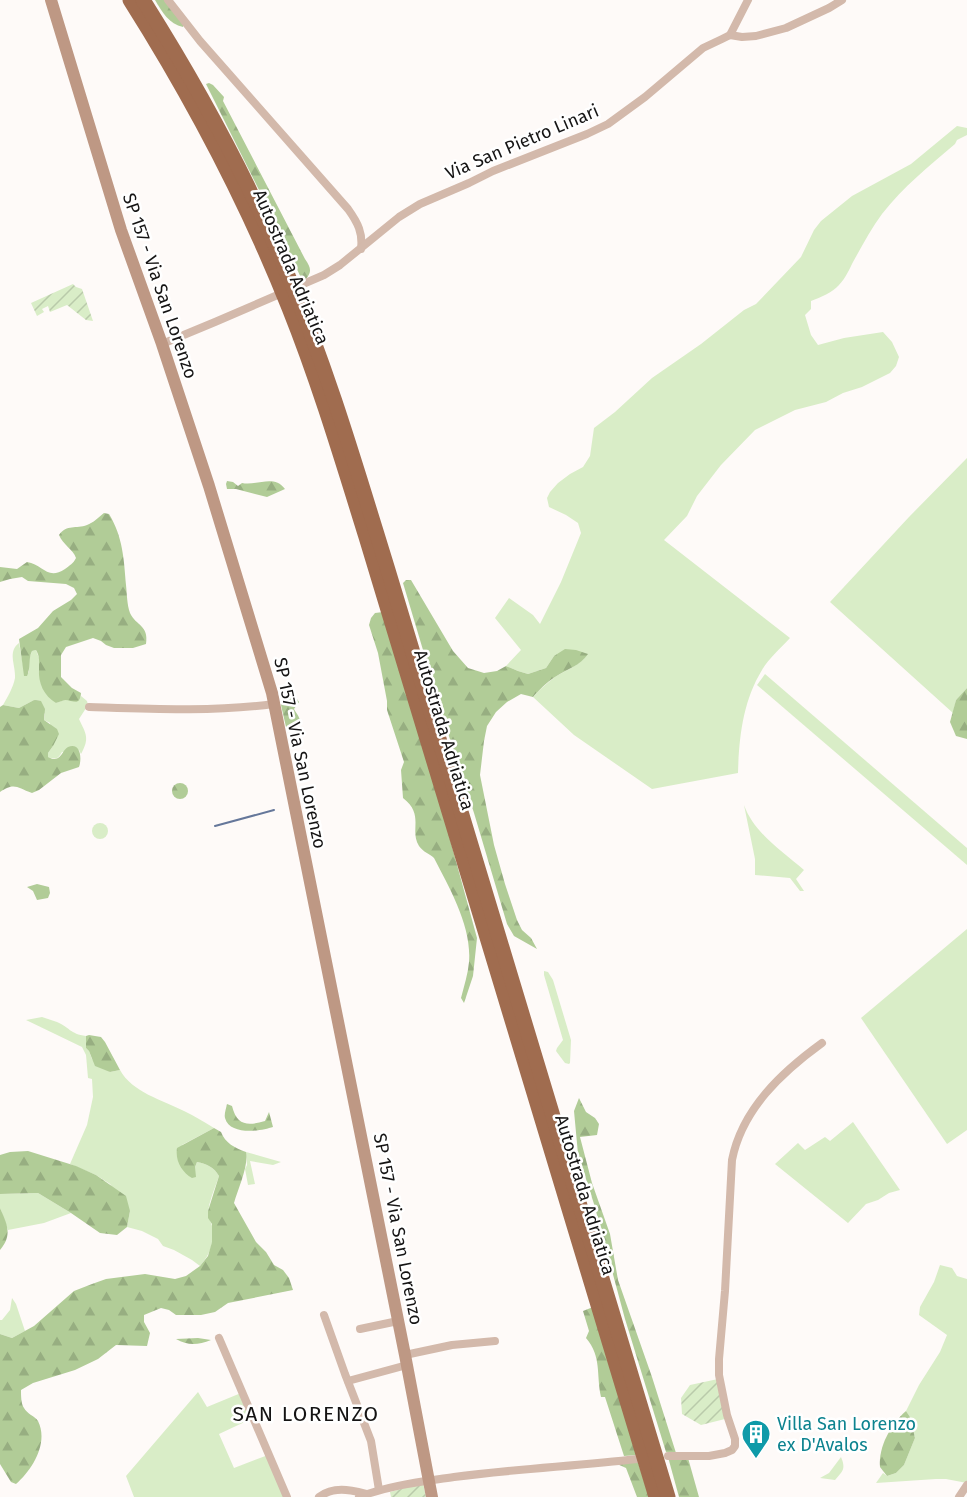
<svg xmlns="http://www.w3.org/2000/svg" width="967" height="1497" font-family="'Fira Sans',sans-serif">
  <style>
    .green { fill: #d9edc7 }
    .forest { fill: url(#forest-firs) }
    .garden { fill: url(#garden-furrows) }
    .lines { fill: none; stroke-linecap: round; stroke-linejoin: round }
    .stream { stroke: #65779a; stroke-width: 2 }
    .street { stroke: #d3b9ab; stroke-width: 8 }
    .secondary { stroke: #be9884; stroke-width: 12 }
    .highway { stroke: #a06c4f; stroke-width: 15 }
    .labels { text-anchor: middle; stroke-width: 5; stroke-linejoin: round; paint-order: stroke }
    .street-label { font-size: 18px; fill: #151414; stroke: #fff }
    .culture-label { font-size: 18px; fill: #0d838f; stroke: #fff; text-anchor: start }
    .quarter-label { font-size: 21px; letter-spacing: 1.5px; fill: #151414; stroke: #fff }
  </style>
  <defs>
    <pattern id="forest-firs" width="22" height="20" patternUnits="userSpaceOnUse" patternTransform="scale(1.5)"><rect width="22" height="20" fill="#b1cc97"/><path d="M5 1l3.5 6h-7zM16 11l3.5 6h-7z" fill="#97ae81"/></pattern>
    <pattern id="garden-furrows" width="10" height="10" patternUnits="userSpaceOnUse" patternTransform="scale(1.5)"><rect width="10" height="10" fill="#d9edc7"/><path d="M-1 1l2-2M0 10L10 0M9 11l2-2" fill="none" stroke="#b9caaa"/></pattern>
  </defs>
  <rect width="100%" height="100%" fill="#fefaf8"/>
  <g class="green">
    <path d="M957 126 967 128V135L957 140 955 144C929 166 903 187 882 214 871 229 862 246 853 262 849 270 845 279 839 285 832 293 821 297 811 301V309L805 315 811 335 818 345 844 338 883 332 892 342 899 357 896 366 890 373 862 387 843 393 826 402 795 410 755 430 721 465 697 496 687 516 664 540 790 638C781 648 769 658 762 670 743 701 739 737 738 773L652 789 574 735 533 697C539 690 547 683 555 677 566 670 579 666 587 654L554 656 546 668 528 674 518 671 506 666 521 650 495 618 509 598 533 615 540 624 561 582 581 533 578 523 566 515 549 507 547 498 550 492 558 483 570 474 583 467 590 456 594 428 615 412 652 378 701 344 744 310 756 304 801 257 814 230 821 221 852 196 911 164Z"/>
    <polygon points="967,458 967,688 956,700 953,713 830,602 909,517"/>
    <path d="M19 643 25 676 29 672V660L32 651 36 650 56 703 64 700H79L81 696 87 701 88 705 79 719C86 734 90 738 81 754L79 750 62 752C58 759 56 760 48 757V753L53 746 50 723 44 720 45 714 34 700 19 708 3 705C8 696 13 688 15 678 16 665 7 652 19 643Z"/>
    <polygon points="765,674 967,848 967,865 757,685"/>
    <path d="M744 805C754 833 782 851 804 870L796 879 804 891H800L790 878 755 875V859Z"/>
    <circle cx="100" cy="831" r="8"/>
    <polygon points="967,929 967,1130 947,1144 861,1018"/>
    <polygon points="544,971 548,972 553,980 571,1040 570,1063 569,1064 565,1063 556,1051 557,1048 563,1040 544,975"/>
    <path d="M42 1017C47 1019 52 1020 57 1022 69 1027 70 1034 86 1036V1048L89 1051 92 1059 110 1072 120 1070C132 1092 162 1100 184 1111 195 1116 204 1122 214 1128L182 1145 195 1167 197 1162C207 1164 214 1167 219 1176 215 1188 209 1201 208 1213 208 1218 211 1221 212 1226 214 1243 211 1253 200 1266L192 1260 174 1250 163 1246 158 1239 142 1231 127 1227 130 1211 110 1184 96 1175 70 1164 87 1125 93 1097 92 1079 88 1078 86 1055 82 1047 26 1020Z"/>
    <polygon points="853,1122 900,1190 889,1193 878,1200 866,1204 848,1223 775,1164 798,1143 805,1150 825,1137 830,1141"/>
    <polygon points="246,1152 281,1162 273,1165 250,1161 255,1184 248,1185 245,1169 247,1165"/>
    <polygon points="38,1193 71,1213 44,1223 8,1230 0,1208 0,1194"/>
    <polygon points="940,1265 952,1268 957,1276 967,1279 967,1483 946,1479 936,1479 876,1483 883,1473 887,1476 896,1473 904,1465 915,1438 910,1417 906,1411 919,1385 940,1352 947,1335 919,1315 920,1307 934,1282"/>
    <polygon points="12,1298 16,1304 25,1331 12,1338 0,1334 0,1320 2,1320 10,1310"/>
    <polygon points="198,1392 207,1407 241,1393 251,1419 219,1434 234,1468 268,1455 284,1497 134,1497 126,1476"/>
    <path d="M841 1457C846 1469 843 1471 835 1480L820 1478 829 1473Z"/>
  </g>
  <g class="forest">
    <path d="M155 0H167L184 24 183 27C169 24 162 12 155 0Z"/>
    <path d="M209 83 213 85 224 97 223 101 305 259C312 269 312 273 303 282L271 214 206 84Z"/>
    <path d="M227 481 233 482 238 486 242 483C257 486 274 474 285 489L267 497 236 489H227L226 484Z"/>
    <path d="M104 513 109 514C123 537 124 560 126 585 127 594 127 605 130 613 136 626 149 625 146 644L133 648H114L106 645 101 641 93 638 66 647 61 655V677L72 688 81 693C80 707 73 700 65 700 64 700 57 703 56 703 44 696 38 683 39 669 39 661 40 657 36 650L32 651C28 659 31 668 27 676H24L19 639 38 628 53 611 71 600 77 594 74 588 66 584 28 581 22 577 10 579 0 582V567L17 569 27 562C43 564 47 581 65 569 70 565 73 564 76 558 73 549 63 545 59 535 67 524 76 529 87 525 93 523 99 517 104 513Z"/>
    <path d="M406 580H411L453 651 468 668 484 673 497 671 506 666 518 671 528 674 546 668 554 656 565 649 576 650 588 654C580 666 567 669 555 677 547 682 539 690 533 697L521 694 507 702 496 712 487 726 484 741 480 775 494 845 505 884 517 920 522 930 531 938 537 949 514 936 507 924 474 813 446 727 403 583Z"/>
    <path d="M383 612 433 777 477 938 473 976 464 1003 461 998C464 986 468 974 469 962 472 927 450 889 434 858 430 854 423 852 419 846 409 830 425 815 403 798L401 770 404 762 387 710V701L378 653 369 625 371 618 375 613Z"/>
    <polygon points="967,688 967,739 956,736 950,722 956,700"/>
    <path d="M291 697 297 699 299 702 294 709C297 715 304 721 298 728L292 729 286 727 281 705 284 699Z"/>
    <path d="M34 700 41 701 45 709 44 720 57 729 59 734 53 746 48 753V757C52 759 54 760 58 758 62 756 63 750 68 747 81 742 82 759 79 767L61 773 39 790 32 793C17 788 15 782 0 792V707L3 705 19 708Z"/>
    <circle cx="180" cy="791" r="8"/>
    <polygon points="37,884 49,887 50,893 48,898 37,900 33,891 27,887"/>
    <polygon points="89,1035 101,1037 105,1042 120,1070 110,1072 95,1066 89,1051 86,1048 86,1036"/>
    <polygon points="579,1098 586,1112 595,1118 599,1124 597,1135 580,1137 592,1183 610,1234 618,1280 652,1377 676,1453 666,1452 625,1319 594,1204 578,1154 574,1111"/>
    <path d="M227 1104 232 1106C237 1126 248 1126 265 1121L269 1112 273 1127C261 1131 230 1136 225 1118 224 1114 226 1109 227 1104Z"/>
    <path d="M214 1128 221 1132C225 1143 235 1148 246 1152 249 1165 238 1189 234 1203L256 1242 266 1252 274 1265 283 1270 289 1278 293 1290 228 1303 215 1312 201 1315H176L169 1310 161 1308 144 1315V1322L150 1333 147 1346 116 1345 98 1359 75 1370 33 1383 21 1390C21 1395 21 1404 24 1408 27 1414 35 1416 38 1421 49 1443 32 1470 16 1484L11 1482 0 1464V1334L12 1338 34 1326 74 1291 92 1284 106 1279 145 1274 175 1279 186 1276 200 1266 208 1256 212 1242V1224L208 1218V1211L219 1176C214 1167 207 1164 197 1162L195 1167 196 1177 192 1178C182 1172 175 1161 177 1148Z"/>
    <polygon points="28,1151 76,1166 96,1175 126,1196 130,1211 127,1227 117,1235 100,1233 71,1213 38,1193 0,1194 0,1155 10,1152"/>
    <path d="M0 1208C7 1224 13 1235 0 1250Z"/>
    <path d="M593 1307 637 1455 624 1456 605 1397H601C596 1374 602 1357 586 1338L589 1331 583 1311Z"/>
    <path d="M198 1338 211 1340C198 1345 188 1346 176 1339Z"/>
    <path d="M906 1411 910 1417 915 1438 904 1465 896 1473 887 1476 880 1467C878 1447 891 1424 906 1411Z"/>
    <polygon points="668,1457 688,1458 699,1497 679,1497"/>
    <polygon points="638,1462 649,1497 637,1497 626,1468 617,1464"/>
  </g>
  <g class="garden">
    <polygon points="73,284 76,287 82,289 93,321 86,320 67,305 50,312 48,306 42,309 44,312 37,316 31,303"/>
    <polygon points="718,1379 725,1419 701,1425 682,1414 681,1398 690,1385"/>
    <polygon points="423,1483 426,1497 391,1497 390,1492"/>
  </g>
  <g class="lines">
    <polyline class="stream" points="215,826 274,810"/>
    <g class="street">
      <path d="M168 0 200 41 348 209C358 223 363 233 361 249"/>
      <polyline points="730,35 748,0"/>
      <polyline points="162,344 215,322 324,275 340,265 399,217 420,204 469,183 493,171 587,134 608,124 645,97 703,48 722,39 730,35 742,37 756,36 786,28 829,8 842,0"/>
      <path d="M89 707C151 709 212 712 274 704"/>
      <polyline points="324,1315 345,1374 371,1441 379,1490"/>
      <polyline points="360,1329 398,1321"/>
      <polyline points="219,1338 287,1497"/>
      <polyline points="405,1355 452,1345 495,1341"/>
      <polyline points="348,1381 407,1365"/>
      <path d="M668 1456H709L725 1453 732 1450 735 1446V1439L727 1415 719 1375V1359L725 1291 732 1160C742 1109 782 1072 822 1043"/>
      <path d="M319 1497C334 1486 350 1490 367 1494"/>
      <path d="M359 1497C390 1485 421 1482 454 1477 515 1469 576 1466 637 1459"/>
      <polyline points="959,1497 967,1485"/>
    </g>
    <polyline class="secondary" points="51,0 121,230 162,344 209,486 272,693 405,1355 432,1497"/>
    <g class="highway">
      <path d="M130 0C192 98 246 200 289 308 319 383 342 460 366 537L656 1497"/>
      <path d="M143 0C198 87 248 178 287 273 328 370 357 470 388 570L668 1497"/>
    </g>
  </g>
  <defs>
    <g id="building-pin" transform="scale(1.5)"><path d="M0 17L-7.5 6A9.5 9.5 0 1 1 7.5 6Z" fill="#0f9aa8" stroke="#fff"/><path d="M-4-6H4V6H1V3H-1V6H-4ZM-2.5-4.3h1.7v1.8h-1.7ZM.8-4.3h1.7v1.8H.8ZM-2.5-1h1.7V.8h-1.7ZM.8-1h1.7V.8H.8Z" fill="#fff"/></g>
  </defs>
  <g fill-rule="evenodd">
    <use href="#building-pin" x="756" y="1434"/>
  </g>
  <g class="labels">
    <g class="street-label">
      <text transform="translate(522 142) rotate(-23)" y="6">Via San Pietro Linari</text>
      <text transform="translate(291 267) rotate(67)" y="6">Autostrada Adriatica</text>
      <text transform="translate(160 286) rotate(71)" y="6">SP 157 - Via San Lorenzo</text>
      <text transform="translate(444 730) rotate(73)" y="6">Autostrada Adriatica</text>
      <text transform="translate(300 753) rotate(78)" y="6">SP 157 - Via San Lorenzo</text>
      <text transform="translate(585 1195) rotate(73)" y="6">Autostrada Adriatica</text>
      <text transform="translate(398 1229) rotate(79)" y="6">SP 157 - Via San Lorenzo</text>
    </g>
    <g class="culture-label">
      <text x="777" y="1430">Villa San Lorenzo<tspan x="777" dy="21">ex D'Avalos</tspan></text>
    </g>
    <g class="quarter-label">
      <text x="306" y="1421">SAN LORENZO</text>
    </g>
  </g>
</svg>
